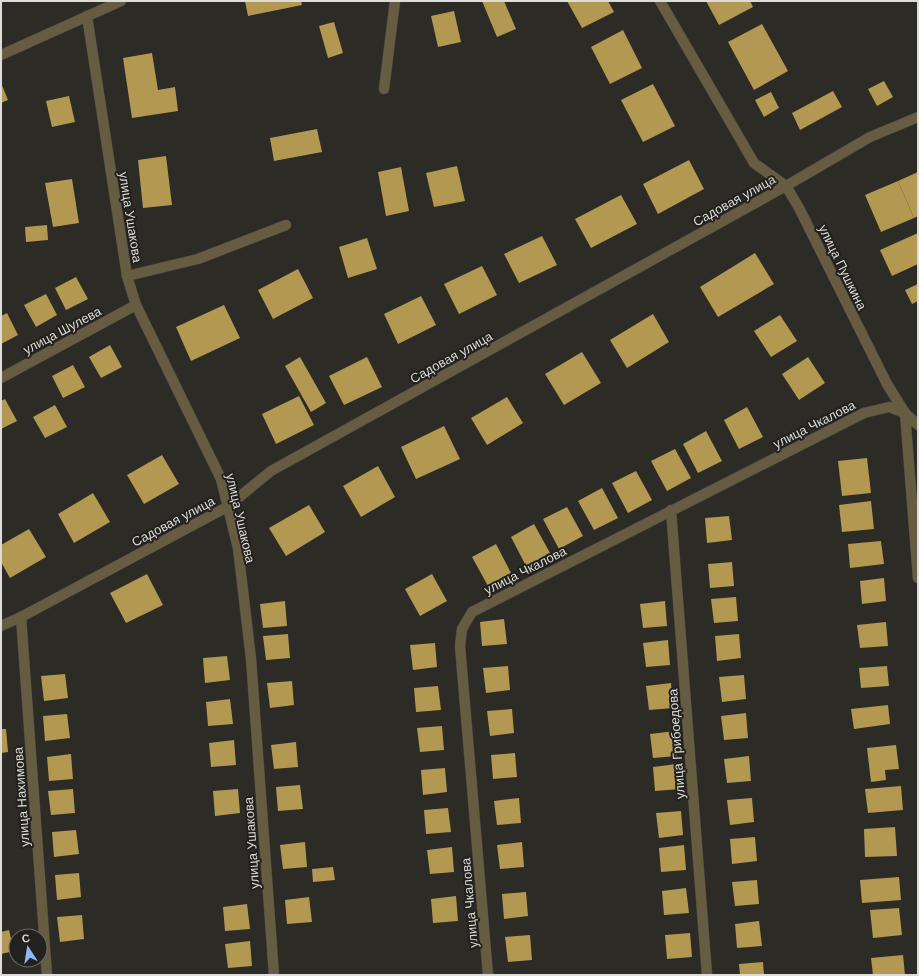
<svg xmlns="http://www.w3.org/2000/svg" width="919" height="976" font-family="Arial,sans-serif">
  <style>
    .building { fill: #b29851 }
    .lines { fill: none; stroke-linecap: round; stroke-linejoin: round }
    .minor-casing { stroke: #484743; stroke-width: 11 }
    .minor { stroke: #665c41; stroke-width: 10 }
    .labels { text-anchor: middle; stroke-width: 4; stroke-linejoin: round; paint-order: stroke }
    .street-label { font-size: 13px; fill: #dddcd9; stroke: #23211d }
  </style>
  <rect width="100%" height="100%" fill="#2c2b26"/>
  <g class="building">
    <polygon points="245,1 301,1 302,5 248,16"/>
    <polygon points="482,1 504,1 516,29 497,37"/>
    <polygon points="567,1 608,1 614,12 582,28"/>
    <polygon points="706,1 750,1 753,7 719,25"/>
    <polygon points="454,11 461,42 438,47 431,16"/>
    <polygon points="334,22 343,53 328,58 319,26"/>
    <polygon points="762,24 788,71 754,90 728,42"/>
    <polygon points="623,30 642,68 610,84 591,47"/>
    <polygon points="152,53 158,90 175,87 178,111 132,118 123,58"/>
    <polygon points="884,81 893,97 877,106 868,89"/>
    <polygon points="1,83 8,100 1,103"/>
    <polygon points="653,84 675,126 643,142 621,100"/>
    <polygon points="833,91 842,107 800,130 792,113"/>
    <polygon points="771,92 779,108 764,117 755,100"/>
    <polygon points="69,96 75,122 52,127 46,101"/>
    <polygon points="317,129 322,152 274,161 270,138"/>
    <polygon points="166,156 172,205 143,208 138,160"/>
    <polygon points="689,160 704,189 658,214 643,184"/>
    <polygon points="457,166 465,201 434,207 426,173"/>
    <polygon points="401,167 409,211 386,216 378,172"/>
    <polygon points="918,172 918,216 914,218 898,181"/>
    <polygon points="72,179 79,223 53,227 45,183"/>
    <polygon points="898,181 914,218 881,232 865,195"/>
    <polygon points="621,195 637,224 591,248 575,219"/>
    <polygon points="47,225 48,240 26,242 25,227"/>
    <polygon points="918,233 918,264 892,276 880,250"/>
    <polygon points="542,236 557,265 519,283 504,254"/>
    <polygon points="367,238 377,269 348,278 339,247"/>
    <polygon points="755,253 774,284 718,317 700,287"/>
    <polygon points="482,266 497,295 459,314 444,284"/>
    <polygon points="298,269 313,298 273,319 258,290"/>
    <polygon points="76,277 88,299 66,310 55,288"/>
    <polygon points="918,284 918,301 912,304 905,290"/>
    <polygon points="46,294 57,315 36,327 24,305"/>
    <polygon points="421,296 436,325 398,344 384,314"/>
    <polygon points="224,305 240,338 191,361 176,327"/>
    <polygon points="7,313 18,335 1,344 1,316"/>
    <polygon points="653,314 669,342 627,368 610,340"/>
    <polygon points="780,315 797,341 771,357 754,331"/>
    <polygon points="110,345 122,367 101,378 89,357"/>
    <polygon points="582,352 601,383 564,405 545,374"/>
    <polygon points="300,357 326,403 311,412 285,366"/>
    <polygon points="367,357 382,387 344,405 329,376"/>
    <polygon points="808,357 825,383 799,400 782,374"/>
    <polygon points="73,365 85,387 63,398 52,376"/>
    <polygon points="299,396 314,425 276,444 262,414"/>
    <polygon points="507,397 523,423 487,445 471,418"/>
    <polygon points="5,399 17,421 1,429 1,401"/>
    <polygon points="55,405 67,427 45,438 33,417"/>
    <polygon points="747,407 763,437 739,449 724,420"/>
    <polygon points="444,426 460,459 416,479 401,447"/>
    <polygon points="706,431 722,461 698,473 683,444"/>
    <polygon points="675,449 691,478 667,491 651,461"/>
    <polygon points="162,455 179,484 144,504 127,475"/>
    <polygon points="867,458 871,493 842,496 838,461"/>
    <polygon points="378,466 395,497 361,517 343,486"/>
    <polygon points="636,471 652,500 628,513 612,483"/>
    <polygon points="602,488 618,518 594,530 578,501"/>
    <polygon points="93,493 110,522 74,543 58,514"/>
    <polygon points="871,501 874,529 842,532 839,505"/>
    <polygon points="309,505 325,532 286,556 269,528"/>
    <polygon points="567,507 583,536 559,549 543,519"/>
    <polygon points="729,516 732,540 707,543 705,518"/>
    <polygon points="534,524 550,553 526,566 511,537"/>
    <polygon points="29,529 46,557 10,578 1,562 1,545"/>
    <polygon points="881,541 884,564 850,568 848,544"/>
    <polygon points="496,544 511,573 488,586 472,557"/>
    <polygon points="732,562 734,586 710,588 708,564"/>
    <polygon points="147,574 163,605 126,623 110,593"/>
    <polygon points="432,574 447,601 420,616 405,589"/>
    <polygon points="884,578 886,601 862,604 860,581"/>
    <polygon points="736,597 738,621 714,623 711,599"/>
    <polygon points="285,601 287,626 263,628 260,604"/>
    <polygon points="665,601 667,626 643,628 640,604"/>
    <polygon points="504,619 507,644 482,646 480,622"/>
    <polygon points="886,622 888,646 860,648 857,625"/>
    <polygon points="288,634 290,658 266,660 263,636"/>
    <polygon points="739,634 741,658 717,661 715,636"/>
    <polygon points="668,640 670,665 646,667 643,643"/>
    <polygon points="435,643 437,667 413,670 410,645"/>
    <polygon points="227,656 230,680 205,683 203,658"/>
    <polygon points="508,666 510,690 486,693 483,668"/>
    <polygon points="887,666 889,686 861,688 859,668"/>
    <polygon points="65,674 68,698 44,701 41,676"/>
    <polygon points="744,675 746,699 722,702 719,677"/>
    <polygon points="292,681 294,705 270,708 267,683"/>
    <polygon points="671,683 673,708 649,710 646,686"/>
    <polygon points="438,686 441,710 416,712 414,688"/>
    <polygon points="230,699 233,724 208,726 206,702"/>
    <polygon points="888,705 890,724 854,729 851,709"/>
    <polygon points="512,709 514,733 490,736 487,711"/>
    <polygon points="746,713 748,738 724,740 721,716"/>
    <polygon points="67,714 70,738 45,741 43,716"/>
    <polygon points="442,726 444,750 420,752 417,728"/>
    <polygon points="1,729 6,729 8,752 1,753"/>
    <polygon points="675,731 677,756 653,758 650,734"/>
    <polygon points="234,740 236,765 211,767 209,743"/>
    <polygon points="296,742 298,767 274,769 271,745"/>
    <polygon points="896,745 899,769 885,770 886,780 871,782 867,748"/>
    <polygon points="515,753 517,777 493,779 491,755"/>
    <polygon points="71,754 73,779 49,781 47,757"/>
    <polygon points="749,756 751,781 727,783 724,759"/>
    <polygon points="677,764 680,789 655,791 653,767"/>
    <polygon points="445,768 447,792 423,795 421,770"/>
    <polygon points="300,785 303,809 278,811 276,787"/>
    <polygon points="901,786 903,810 868,813 865,789"/>
    <polygon points="73,789 75,813 51,815 48,791"/>
    <polygon points="238,789 240,813 215,816 213,791"/>
    <polygon points="519,798 521,823 497,825 494,801"/>
    <polygon points="752,798 754,822 730,825 727,800"/>
    <polygon points="448,808 451,832 426,834 424,810"/>
    <polygon points="681,811 683,835 659,838 656,813"/>
    <polygon points="895,827 897,856 865,857 864,829"/>
    <polygon points="76,830 79,854 54,857 52,832"/>
    <polygon points="755,837 757,861 732,864 730,839"/>
    <polygon points="305,842 307,867 283,869 280,845"/>
    <polygon points="522,842 524,867 500,869 497,845"/>
    <polygon points="684,845 686,870 661,872 659,848"/>
    <polygon points="452,847 454,872 430,874 427,850"/>
    <polygon points="333,867 335,880 313,882 312,869"/>
    <polygon points="79,873 81,897 57,900 55,875"/>
    <polygon points="899,877 901,900 862,903 860,880"/>
    <polygon points="757,880 759,904 735,906 732,882"/>
    <polygon points="686,888 689,913 664,915 662,891"/>
    <polygon points="526,892 528,916 504,919 502,894"/>
    <polygon points="456,896 458,921 433,923 431,899"/>
    <polygon points="309,897 312,922 287,924 285,900"/>
    <polygon points="247,904 250,929 225,931 223,907"/>
    <polygon points="899,908 902,935 873,938 870,910"/>
    <polygon points="82,915 84,939 60,942 57,917"/>
    <polygon points="759,921 762,946 737,948 735,924"/>
    <polygon points="9,930 14,951 1,954 1,932"/>
    <polygon points="690,933 692,957 667,959 665,935"/>
    <polygon points="530,935 532,960 508,962 505,937"/>
    <polygon points="250,941 252,966 228,968 225,944"/>
    <polygon points="903,955 905,975 873,975 871,958"/>
    <polygon points="763,962 764,975 740,975 739,964"/>
  </g>
  <g class="lines">
    <g class="minor-casing">
      <g id="minor">
        <polyline points="660,1 754,163 786,186 799,208 887,384 905,413 918,578"/>
        <polyline points="87,16 127,276 136,305 221,479 238,548 251,659 274,975"/>
        <polyline points="1,55 121,1"/>
        <polyline points="384,89 395,1"/>
        <polyline points="127,276 198,259 286,225"/>
        <polyline points="1,378 136,305"/>
        <polyline points="671,510 707,975"/>
        <polyline points="21,617 47,975"/>
        <polyline points="1,626 21,617 227,507 271,471 786,186 870,137 918,117"/>
        <polyline points="488,975 460,646 462,629 472,612 864,413 889,407 905,413 918,425"/>
      </g>
    </g>
    <use href="#minor" class="minor"/>
  </g>
  <g class="labels">
    <g class="street-label">
      <text transform="translate(734 200) rotate(-29)" y="5">Садовая улица</text>
      <text transform="translate(131 217) rotate(81)" y="5">улица Ушакова</text>
      <text transform="translate(843 267) rotate(64)" y="5">улица Пушкина</text>
      <text transform="translate(62 330) rotate(-28)" y="5">улица Шулева</text>
      <text transform="translate(451 357) rotate(-29)" y="5">Садовая улица</text>
      <text transform="translate(814 424) rotate(-27)" y="5">улица Чкалова</text>
      <text transform="translate(241 518) rotate(77)" y="5">улица Ушакова</text>
      <text transform="translate(173 521) rotate(-28)" y="5">Садовая улица</text>
      <text transform="translate(525 570) rotate(-27)" y="5">улица Чкалова</text>
      <text transform="translate(676 744) rotate(-94)" y="5">улица Грибоедова</text>
      <text transform="translate(21 797) rotate(-94)" y="5">улица Нахимова</text>
      <text transform="translate(251 843) rotate(-94)" y="5">улица Ушакова</text>
      <text transform="translate(469 903) rotate(-95)" y="5">улица Чкалова</text>
    </g>
  </g>
  <rect width="919" height="976" fill="none" stroke="#dddcd9" stroke-width="4"/>
  <g transform="translate(28 948) rotate(348)"><circle r="19" fill="#23211d" stroke="#6d6c68"/>
  <path d="M0-3L7 15L0 10L-7 15Z" fill="#8db9fc"/>
  <text y="-6" font-size="11" font-weight="bold" text-anchor="middle" fill="#dddcd9">С</text>
  </g>
</svg>
